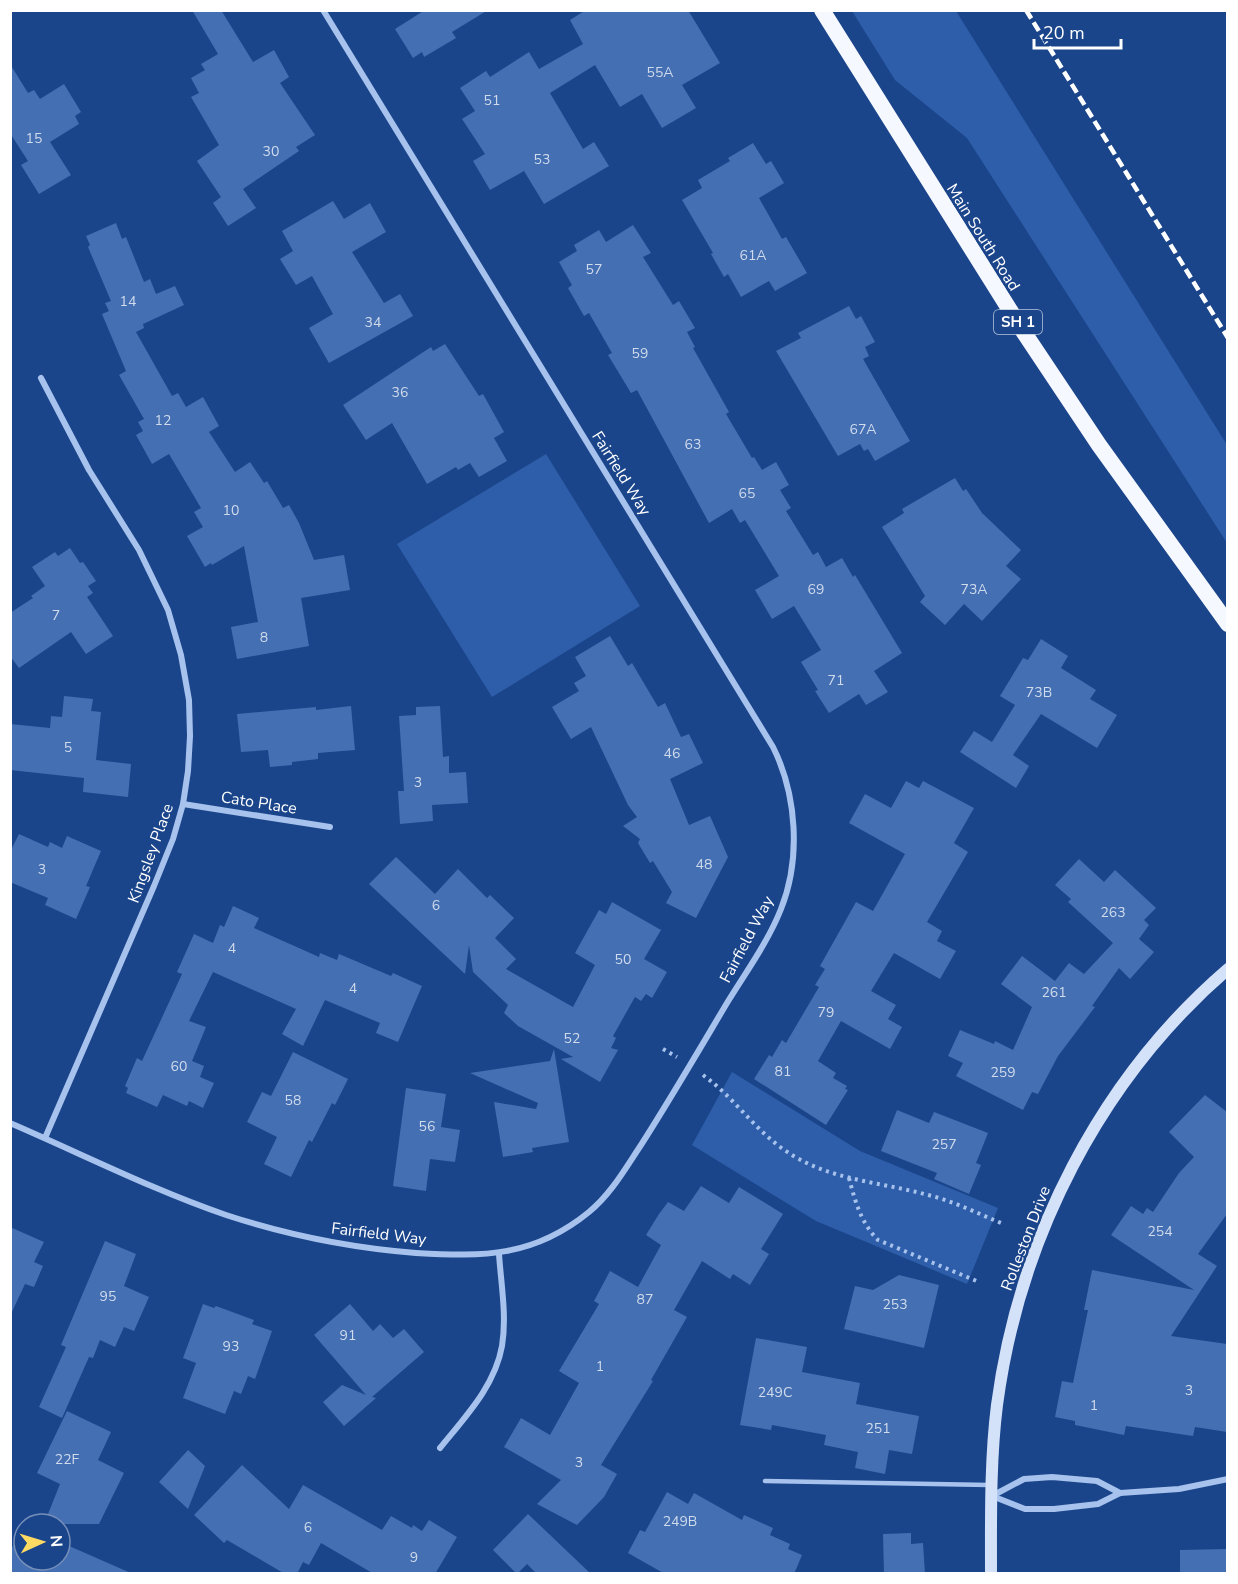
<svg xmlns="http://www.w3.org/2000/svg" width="1238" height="1584" font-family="'Nunito Sans',sans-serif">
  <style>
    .green { fill: #2e5ea9 }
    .building { fill: #446fb3 }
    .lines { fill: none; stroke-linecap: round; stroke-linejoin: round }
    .path { stroke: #a6c2ed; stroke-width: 4; stroke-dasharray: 3 4.5; stroke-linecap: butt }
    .service { stroke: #a6c2ed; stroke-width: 4.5 }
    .minor { stroke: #a6c2ed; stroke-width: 6 }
    .secondary { stroke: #d3e1f9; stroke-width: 12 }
    .trunk { stroke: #f6f8ff; stroke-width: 16 }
    .rail { stroke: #fff; stroke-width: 4.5; stroke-dasharray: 10 4.5; stroke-linecap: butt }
    .labels { text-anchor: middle; stroke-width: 5; stroke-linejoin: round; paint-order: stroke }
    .number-label { font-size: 14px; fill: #d0dbec }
    .shield { fill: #1b458b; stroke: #bbc7dc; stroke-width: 1.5 }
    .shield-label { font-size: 15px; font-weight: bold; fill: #fff }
    .street-label { font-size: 16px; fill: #fff; stroke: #1b458b }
  </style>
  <rect width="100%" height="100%" fill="#1b458b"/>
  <g class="green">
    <polygon points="852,11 956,11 1227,445 1227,543 967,138 895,80"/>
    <polygon points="546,454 640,606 492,697 397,544"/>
    <polygon points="732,1072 860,1151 998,1208 967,1284 816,1221 692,1145"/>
  </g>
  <g class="building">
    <polygon points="192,10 221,10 253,62 274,50 289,77 280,83 315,135 296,147 299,151 243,189 256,208 228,226 213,203 221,197 197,161 219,145 191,97 199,93 191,78 205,70 201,64 218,54"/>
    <polygon points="425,10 488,10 452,32 456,38 424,57 422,52 413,58 395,29"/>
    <polygon points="586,10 688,10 720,63 682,85 696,108 662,128 642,94 620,107 595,65 550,93 583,149 594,142 609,166 544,204 524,171 490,190 473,161 485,154 462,119 475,111 460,88 486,71 490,77 529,52 539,69 583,44 570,20"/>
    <polygon points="10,64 28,93 34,90 40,99 64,84 81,112 75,116 79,124 50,142 71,175 39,194 21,165 28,161 10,133"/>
    <polygon points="753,143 766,164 771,161 784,183 759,198 782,239 786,237 807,273 775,291 769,281 741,297 728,274 724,277 711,254 713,253 682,200 702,188 698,180 730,161 728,158"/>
    <polygon points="333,201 344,219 370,203 386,232 352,252 384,303 400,294 413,316 329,363 309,328 333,314 312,276 296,285 280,259 293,251 282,231"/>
    <polygon points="116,223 122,239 126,237 144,282 150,279 156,294 175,286 184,305 143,324 144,328 136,332 172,396 178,393 186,407 203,397 219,426 209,432 235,472 250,462 264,483 267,481 283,508 289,505 299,523 314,560 344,555 350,590 301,598 309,646 237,659 231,627 258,622 244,546 212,565 211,563 205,567 187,536 203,527 194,512 201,508 169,454 152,464 136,435 143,431 138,422 144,419 119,375 126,371 102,314 109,311 105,303 111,301 88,247 90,245 86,236"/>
    <polygon points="633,225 651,253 643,257 673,305 679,301 695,328 687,332 695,347 693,348 729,412 726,414 752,458 754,457 762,470 776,462 789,485 780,490 791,508 786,511 813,555 818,552 826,567 842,558 853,577 855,575 902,653 874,671 888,692 866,705 859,694 829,713 815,691 818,690 801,662 821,650 794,606 772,619 755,590 779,576 745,520 740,523 732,509 709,523 637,390 631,393 608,355 612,353 589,313 584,316 568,288 572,285 559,262 577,251 574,245 599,230 606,242"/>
    <polygon points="849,306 856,319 861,316 875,342 865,347 869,356 863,359 910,441 875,461 868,449 864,451 860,444 838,456 776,351 801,338 798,333"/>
    <polygon points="445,344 479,396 483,394 504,432 494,438 507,461 479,477 470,463 458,470 456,467 427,484 392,423 366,440 343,405 431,347 433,351"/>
    <polygon points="955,478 963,491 966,489 982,513 1021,550 1006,566 1021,579 982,621 964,604 945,625 920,602 925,596 882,527 904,513 902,509"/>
    <polygon points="70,548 80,563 83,562 96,581 88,586 93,593 87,597 113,636 86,654 71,632 19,668 10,656 10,613 33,598 31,596 45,586 32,567 55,552 58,556"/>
    <polygon points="610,636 628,666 632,663 658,707 665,703 681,737 689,734 703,763 670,779 689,825 710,816 728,857 696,918 666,903 672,892 653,861 650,863 638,843 640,839 623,826 637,817 628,805 591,727 571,739 552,707 579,691 574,683 586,676 575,657"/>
    <polygon points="1041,639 1068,656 1061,668 1096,690 1090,699 1117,715 1097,748 1041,714 1013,755 1029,766 1016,788 960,752 974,731 992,742 1015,705 1000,696 1023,658 1028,660"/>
    <polygon points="64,696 93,699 91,711 101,712 96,760 131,764 128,797 83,792 84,778 10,770 10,724 50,728 51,716 62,717"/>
    <polygon points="351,706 355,750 318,753 318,759 292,762 292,765 270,767 268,750 241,752 237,714 316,707 316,710"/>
    <polygon points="440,706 443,757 449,756 449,773 466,772 468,803 432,805 433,821 400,824 398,791 404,791 399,716 416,715 416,707"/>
    <polygon points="906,781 919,788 923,781 974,808 954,843 968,852 927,922 942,931 937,941 956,951 940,979 894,953 871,991 896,1005 888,1019 902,1027 890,1049 841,1021 818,1061 836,1073 833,1078 847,1086 845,1089 848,1090 826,1125 754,1079 769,1055 772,1057 782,1040 786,1043 819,987 815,985 825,969 820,966 856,902 873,911 905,854 849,823 865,794 891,808"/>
    <polygon points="19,834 48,847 50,842 62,848 67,836 101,851 86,886 90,887 76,919 45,905 48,898 10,882 10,852"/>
    <polygon points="396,857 435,894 458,869 487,898 490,895 514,918 495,938 516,959 506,969 573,1007 595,965 575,953 599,910 606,914 612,902 661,930 644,959 667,972 652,998 646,994 641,1001 635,997 613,1036 616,1038 611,1048 618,1050 600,1082 561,1059 573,1057 518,1026 504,1013 508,1005 473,972 469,945 465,974 369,884"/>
    <polygon points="1079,859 1104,882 1115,870 1156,908 1144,920 1149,925 1139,939 1154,952 1130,979 1119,968 1092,1006 1095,1007 1058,1056 1038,1094 1032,1092 1023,1110 956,1076 963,1063 948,1056 960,1030 994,1044 995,1041 1013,1050 1032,1007 1001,984 1022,956 1055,981 1069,963 1084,974 1113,943 1068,902 1071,899 1055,885"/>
    <polygon points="233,906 259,918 254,928 319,957 320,953 337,960 339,954 391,976 393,973 422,986 398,1042 376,1033 380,1023 325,1000 303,1046 282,1034 296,1009 213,972 189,1021 206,1027 192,1061 204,1066 200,1077 214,1083 203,1108 189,1101 187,1106 163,1095 157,1107 126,1093 128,1088 125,1086 137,1058 142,1061 182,974 177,972 194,934 213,943 220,925 224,927"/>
    <polygon points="554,1049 569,1142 532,1148 533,1152 503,1157 494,1102 536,1109 538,1103 470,1073 550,1061"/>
    <polygon points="293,1052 348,1079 335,1105 332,1103 312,1142 309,1140 291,1177 264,1164 277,1137 247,1122 262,1092 271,1096"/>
    <polygon points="406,1088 446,1094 441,1127 460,1130 455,1162 430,1159 426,1191 393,1186"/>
    <polygon points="1205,1095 1227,1112 1227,1214 1198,1254 1217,1266 1171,1336 1227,1344 1227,1432 1195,1427 1193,1436 1126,1426 1124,1435 1075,1425 1075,1421 1055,1417 1062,1381 1073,1383 1088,1310 1084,1310 1092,1270 1194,1290 1111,1235 1131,1206 1143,1214 1147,1208 1153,1212 1179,1173 1194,1157 1169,1132"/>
    <polygon points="897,1110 929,1123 934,1112 988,1133 976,1163 981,1165 969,1194 934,1179 937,1173 881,1151"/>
    <polygon points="701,1186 729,1203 739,1187 783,1214 761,1249 769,1254 750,1285 733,1274 730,1279 702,1261 674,1310 687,1317 651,1380 653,1381 601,1465 617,1474 604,1497 577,1525 537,1504 561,1480 504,1447 521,1418 550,1435 579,1383 559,1371 599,1304 594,1301 610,1271 638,1287 661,1245 646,1235 659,1214 668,1202 684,1211"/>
    <polygon points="10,1227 44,1242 34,1262 43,1266 34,1287 25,1284 10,1316"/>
    <polygon points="105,1241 136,1254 124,1286 149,1297 134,1331 124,1327 115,1347 100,1340 93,1358 89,1357 62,1418 39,1407 66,1347 61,1345"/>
    <polygon points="899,1275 939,1285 924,1348 844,1329 855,1286 873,1290"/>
    <polygon points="203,1304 214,1308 216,1306 254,1320 252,1324 272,1331 255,1379 248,1376 241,1394 234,1391 225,1414 183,1398 196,1363 183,1358"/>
    <polygon points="350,1304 373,1331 380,1324 393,1338 404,1329 424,1352 372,1397 376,1398 344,1426 323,1402 342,1385 366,1395 314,1335"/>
    <polygon points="756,1338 807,1347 802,1372 860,1383 856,1404 919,1416 912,1454 889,1450 885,1474 855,1468 858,1452 824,1445 826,1435 772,1425 771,1430 740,1425"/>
    <polygon points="67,1411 111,1432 98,1460 124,1473 99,1524 44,1524 60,1484 37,1473"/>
    <polygon points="188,1450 205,1466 188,1509 159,1482"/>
    <polygon points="242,1465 289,1509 303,1485 382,1530 391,1516 412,1528 413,1525 422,1531 429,1520 457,1537 435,1574 374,1574 321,1543 309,1565 303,1562 297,1574 285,1574 227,1540 224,1543 194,1515"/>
    <polygon points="667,1492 688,1504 694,1493 742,1520 744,1515 773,1528 770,1535 790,1544 788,1549 802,1555 794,1574 665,1574 628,1553 640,1530 645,1532"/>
    <polygon points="528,1514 591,1574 537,1574 527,1564 517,1574 493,1550"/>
    <polygon points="22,1526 24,1527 24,1560 60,1560 60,1542 133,1574 10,1574 10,1552"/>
    <polygon points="911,1533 911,1544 923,1543 925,1574 884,1574 883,1534"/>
    <polygon points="1227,1549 1227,1574 1180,1574 1180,1550"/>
  </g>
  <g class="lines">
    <g class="path">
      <polyline points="663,1049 677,1057"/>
      <path d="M703 1075C739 1101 758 1137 799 1159 839 1181 885 1183 928 1195 953 1201 977 1213 1001 1223"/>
      <path d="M849 1178C855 1201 861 1223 878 1240L979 1282"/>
    </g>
    <polyline class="service" points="765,1481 989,1485"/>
    <g class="minor">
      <polyline points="41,378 89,470 139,550 168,610 181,655 189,700 190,736 188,771 183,804 173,839 154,886 45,1138"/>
      <polyline points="183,804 330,827"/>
      <path d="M10 1123C82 1154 153 1190 226 1215 287 1235 352 1248 416 1253 484 1257 534 1257 589 1212 611 1194 625 1169 641 1145 671 1098 699 1050 727 1003 746 972 768 942 781 909 801 859 797 795 773 747L323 10"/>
      <path d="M440 1448C465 1417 495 1386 502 1346 507 1316 501 1284 499 1254"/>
      <polyline points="992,1496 1025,1509 1054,1509 1098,1504 1120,1493 1179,1489 1228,1479"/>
      <polyline points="992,1496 1024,1479 1052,1477 1097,1481 1120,1493"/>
    </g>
    <path class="secondary" d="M991 1574C991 1518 990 1461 997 1405 1019 1239 1100 1079 1228 969"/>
    <polyline class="trunk" points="822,10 1023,331 1099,445 1228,624"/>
    <polyline class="rail" points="1026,10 1228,338"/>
  </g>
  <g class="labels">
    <g class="number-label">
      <text x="660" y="77">55A</text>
      <text x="492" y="105">51</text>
      <text x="34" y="143">15</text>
      <text x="271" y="156">30</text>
      <text x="542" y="164">53</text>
      <text x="753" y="260">61A</text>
      <text x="594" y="274">57</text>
      <text x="128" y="306">14</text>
      <text x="373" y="327">34</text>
      <text x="640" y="358">59</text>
      <text x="400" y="397">36</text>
      <text x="163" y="425">12</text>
      <text x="863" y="434">67A</text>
      <text x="693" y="449">63</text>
      <text x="747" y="498">65</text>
      <text x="231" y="515">10</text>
      <text x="816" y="594">69</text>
      <text x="974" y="594">73A</text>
      <text x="56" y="620">7</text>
      <text x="264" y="642">8</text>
      <text x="836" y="685">71</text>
      <text x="1039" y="697">73B</text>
      <text x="68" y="752">5</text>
      <text x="672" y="758">46</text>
      <text x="418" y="787">3</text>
      <text x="704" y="869">48</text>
      <text x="42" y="874">3</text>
      <text x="436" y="910">6</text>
      <text x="1113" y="917">263</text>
      <text x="232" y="953">4</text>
      <text x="623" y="964">50</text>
      <text x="353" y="993">4</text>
      <text x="1054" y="997">261</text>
      <text x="826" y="1017">79</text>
      <text x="572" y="1043">52</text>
      <text x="179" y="1071">60</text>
      <text x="783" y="1076">81</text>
      <text x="1003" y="1077">259</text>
      <text x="293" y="1105">58</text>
      <text x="427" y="1131">56</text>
      <text x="944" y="1149">257</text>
      <text x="1160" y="1236">254</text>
      <text x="108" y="1301">95</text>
      <text x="645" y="1304">87</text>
      <text x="895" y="1309">253</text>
      <text x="348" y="1340">91</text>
      <text x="231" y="1351">93</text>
      <text x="600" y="1371">1</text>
      <text x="1189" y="1395">3</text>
      <text x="775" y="1397">249C</text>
      <text x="1094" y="1410">1</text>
      <text x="878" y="1433">251</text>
      <text x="67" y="1464">22F</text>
      <text x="579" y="1467">3</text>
      <text x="680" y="1526">249B</text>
      <text x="308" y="1532">6</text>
      <text x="414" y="1562">9</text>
    </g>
    <rect class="shield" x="994" y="310" width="48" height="24" rx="4.5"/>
    <g class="shield-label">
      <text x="1018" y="327">SH 1</text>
    </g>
    <g class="street-label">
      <text transform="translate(984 237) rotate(58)" y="6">Main South Road</text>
      <text transform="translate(622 473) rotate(58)" y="6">Fairfield Way</text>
      <text transform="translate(259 802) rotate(9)" y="6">Cato Place</text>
      <text transform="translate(150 853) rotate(-70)" y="6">Kingsley Place</text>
      <text transform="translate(746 939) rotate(-62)" y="6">Fairfield Way</text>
      <text transform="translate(379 1233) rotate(7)" y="6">Fairfield Way</text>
      <text transform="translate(1025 1238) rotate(-69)" y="6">Rolleston Drive</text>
    </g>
  </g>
  <rect width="1238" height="1584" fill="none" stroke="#ffffff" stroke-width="24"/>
  <g transform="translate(42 1542) rotate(86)"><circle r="28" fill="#1b458b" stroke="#768fb9" stroke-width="1.5"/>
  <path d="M0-4.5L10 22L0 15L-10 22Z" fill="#ffda62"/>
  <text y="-9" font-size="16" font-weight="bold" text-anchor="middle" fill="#ffffff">N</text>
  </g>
  <path d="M1034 39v9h87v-9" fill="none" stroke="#ffffff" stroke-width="3"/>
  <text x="1043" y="39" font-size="18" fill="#ffffff" stroke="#1b458b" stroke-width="4.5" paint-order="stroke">20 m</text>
</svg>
